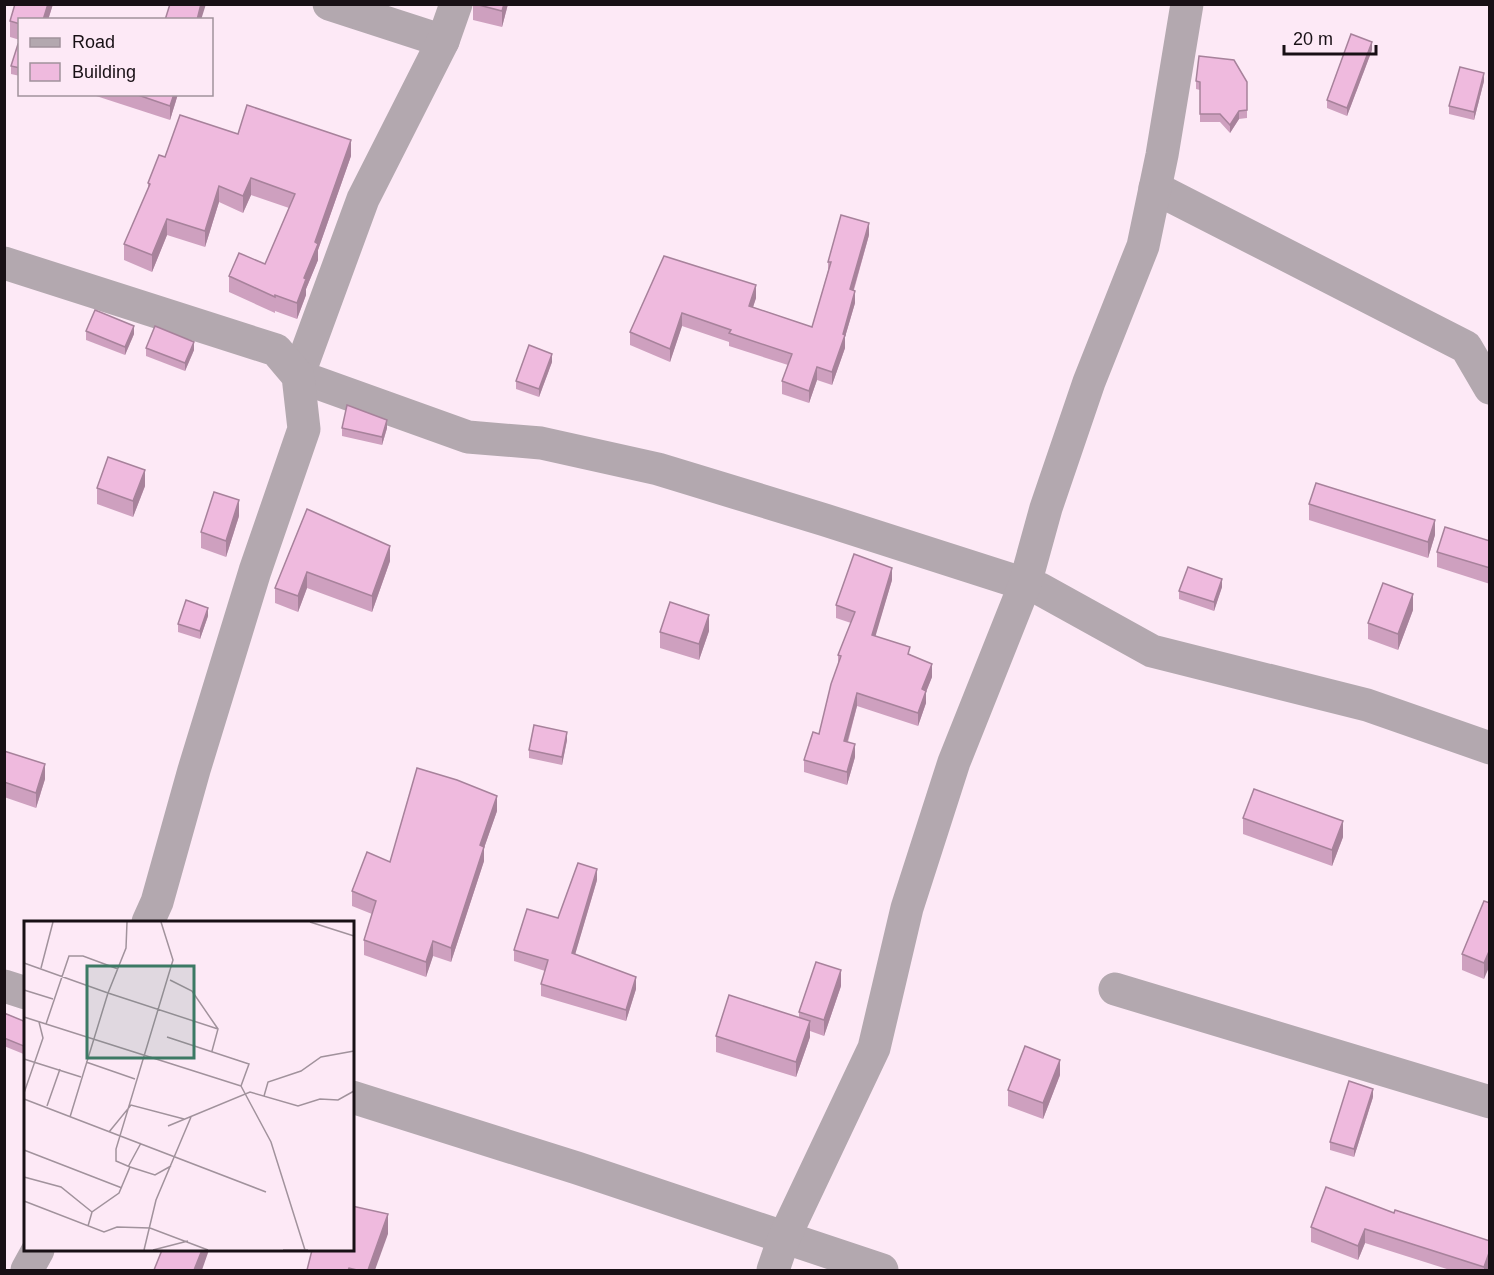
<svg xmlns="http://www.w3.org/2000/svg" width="1494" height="1275" font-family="Helvetica,sans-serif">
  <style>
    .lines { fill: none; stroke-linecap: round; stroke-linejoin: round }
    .minor { stroke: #b3a8af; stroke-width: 33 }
    .wall { fill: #cea0bf }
    .shaded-wall { fill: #a7829b }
    .building { fill: #efbade; stroke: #a7829b; stroke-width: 1.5 }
    .inset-road { fill: none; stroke: #a1929c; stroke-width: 1.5 }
    .view { fill: #3c7964; fill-opacity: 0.15; stroke: #3c7964; stroke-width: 3 }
    .inset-edge { fill: none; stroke: #181015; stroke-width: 3 }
  </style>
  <rect width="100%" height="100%" fill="#fde9f6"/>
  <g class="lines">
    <g class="minor">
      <polyline points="329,4 443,41"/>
      <polyline points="456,4 443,41 363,199 298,376 468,437 541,443 658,469 825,520 1040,589 1152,651 1367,705 1490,748"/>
      <polyline points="1155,188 1466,347 1490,388"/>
      <polyline points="4,263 276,350 298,376 304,429 255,571 194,770 157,902 148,922"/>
      <polyline points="4,986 26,993"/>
      <polyline points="1115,989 1490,1102"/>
      <polyline points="352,1097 577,1168 882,1270"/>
      <polyline points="27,1270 38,1250"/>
      <polyline points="773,1270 784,1238 874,1048 907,908 954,762 1025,584 1046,508 1089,382 1143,246 1162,155 1187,4"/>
    </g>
  </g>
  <g class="wall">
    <polygon points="15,4 53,4 48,20 20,20 20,40 10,37 10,21"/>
    <polygon points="473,4 508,4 502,27 473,20"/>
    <polygon points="20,44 20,76 11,74 11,66"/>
    <polygon points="1372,50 1347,116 1327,108 1327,100"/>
    <polygon points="1196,81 1247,82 1247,118 1239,119 1230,133 1220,122 1200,122 1200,90 1196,89"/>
    <polygon points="1484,81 1474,120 1449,114 1449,106"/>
    <polygon points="90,94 178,94 170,120"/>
    <polygon points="238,134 351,156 318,250 318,260 306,289 306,295 297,319 275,311 275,313 229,292 229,276 265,264 289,208 251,195 243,213 219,202 205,247 167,235 152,272 124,260 124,244 148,190 148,183 165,157"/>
    <polygon points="869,235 854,290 855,303 845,337 845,348 832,385 817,380 809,403 782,394 782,381 788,365 729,346 729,342 682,326 670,362 630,345 630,332 664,256 756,298 753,307 812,327 828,271 828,262"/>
    <polygon points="86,331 134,334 125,355 86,340"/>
    <polygon points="146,348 194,350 185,371 146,356"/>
    <polygon points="552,362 539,397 516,389 516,381"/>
    <polygon points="342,428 387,428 382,445 342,436"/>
    <polygon points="145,486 133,517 97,504 97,488"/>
    <polygon points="1309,504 1435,535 1428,558 1309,520"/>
    <polygon points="307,509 390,561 372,612 307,588 298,612 275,603 275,588"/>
    <polygon points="239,516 226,557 201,548 201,532"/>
    <polygon points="1490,541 1490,584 1437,567 1437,552"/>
    <polygon points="892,580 875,636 910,654 932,677 926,692 926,703 918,726 857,706 848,742 855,757 847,785 804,772 804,760 819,734 838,665 838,655 851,623 836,618 836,605"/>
    <polygon points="1222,587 1214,611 1179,599 1179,591"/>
    <polygon points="1413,610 1398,650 1368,639 1368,623"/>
    <polygon points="208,616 200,639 178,632 178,624"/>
    <polygon points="709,631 699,660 660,648 660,632"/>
    <polygon points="567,740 562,765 529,758 529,750"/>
    <polygon points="4,751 45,779 36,808 4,797"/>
    <polygon points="497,811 484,848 484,861 451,962 433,956 426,977 364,955 364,940 372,914 352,906 352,891 390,862"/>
    <polygon points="1243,818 1343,837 1332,866 1243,834"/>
    <polygon points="597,880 575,954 636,989 626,1021 541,996 541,984 545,971 514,961 514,950 558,918"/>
    <polygon points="1484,901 1484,979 1462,970 1462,954"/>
    <polygon points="841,986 824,1036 810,1031 810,1037 796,1077 716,1052 716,1036 799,1018 799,1012"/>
    <polygon points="4,1013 26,1022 26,1055 4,1046"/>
    <polygon points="1060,1075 1043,1119 1008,1106 1008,1090"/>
    <polygon points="1373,1097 1354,1157 1330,1150 1330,1142"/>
    <polygon points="1326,1187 1490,1264 1488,1270 1450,1270 1365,1243 1358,1260 1311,1242 1311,1227"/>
  </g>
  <g class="shaded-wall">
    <polygon points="48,4 53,4 48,20 43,20"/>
    <polygon points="201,4 206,4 201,20 197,20"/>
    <polygon points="504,4 508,4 502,27 502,11"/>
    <polygon points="1372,42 1372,50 1347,116 1347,108"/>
    <polygon points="1484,73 1484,81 1474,120 1474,112"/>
    <polygon points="174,94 178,94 170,120 170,106"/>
    <polygon points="1239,111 1239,119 1230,133 1230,125"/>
    <polygon points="351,140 351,156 318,250 318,260 306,289 306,295 297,319 297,303 304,278 315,242"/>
    <polygon points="251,178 251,195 243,213 243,196"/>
    <polygon points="219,186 219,202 205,247 205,231"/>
    <polygon points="167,219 167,235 152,272 152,255"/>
    <polygon points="869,223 869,235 850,302 850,289"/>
    <polygon points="756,285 756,298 749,319 749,306"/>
    <polygon points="855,291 855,303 845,337 845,348 832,385 832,372"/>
    <polygon points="682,313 682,326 670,362 670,349"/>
    <polygon points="134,326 134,334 125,355 125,347"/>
    <polygon points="194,342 194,350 185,371 185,363"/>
    <polygon points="552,354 552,362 539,397 539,389"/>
    <polygon points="817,367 817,380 809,403 809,391"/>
    <polygon points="387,420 387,428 382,445 382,437"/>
    <polygon points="145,470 145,486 133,517 133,501"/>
    <polygon points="239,500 239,516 226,557 226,541"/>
    <polygon points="1435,520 1435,535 1428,558 1428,542"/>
    <polygon points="390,546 390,561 372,612 372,596"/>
    <polygon points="892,568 892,580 872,648 872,635"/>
    <polygon points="307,572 307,588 298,612 298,596"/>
    <polygon points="1222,579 1222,587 1214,611 1214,602"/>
    <polygon points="1413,594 1413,610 1398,650 1398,634"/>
    <polygon points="208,608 208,616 200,639 200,631"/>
    <polygon points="709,615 709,631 699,660 699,644"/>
    <polygon points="932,664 932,677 926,692 926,703 918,726 918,713 922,689"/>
    <polygon points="857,693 857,706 844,754 844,741"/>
    <polygon points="567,732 567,740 562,765 562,757"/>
    <polygon points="855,744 855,757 847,785 847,772"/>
    <polygon points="45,764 45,779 36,808 36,793"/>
    <polygon points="497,796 497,811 484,848 484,861 451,962 451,948 480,845"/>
    <polygon points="1343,821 1343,837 1332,866 1332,850"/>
    <polygon points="597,869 597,880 572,965 572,953"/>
    <polygon points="433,941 433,956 426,977 426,962"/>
    <polygon points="1490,949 1490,965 1484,979 1484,963"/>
    <polygon points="841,970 841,986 824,1036 824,1020"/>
    <polygon points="636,977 636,989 626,1021 626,1010"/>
    <polygon points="810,1021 810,1037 796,1077 796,1062"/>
    <polygon points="1060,1060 1060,1075 1043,1119 1043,1103"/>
    <polygon points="1373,1089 1373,1097 1354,1157 1354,1149"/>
    <polygon points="388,1214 388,1234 375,1270 368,1270"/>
    <polygon points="1365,1229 1365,1243 1358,1260 1358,1246"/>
    <polygon points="202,1250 209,1250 202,1270 194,1270"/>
    <polygon points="1490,1250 1490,1264 1488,1270 1484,1270 1484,1267"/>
  </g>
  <g class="building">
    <polygon points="15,4 48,4 43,20 20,20 20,24 10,21"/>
    <polygon points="170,4 201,4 197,20 165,20"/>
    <polygon points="475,4 504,4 502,11"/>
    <polygon points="1351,34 1372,42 1347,108 1327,100"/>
    <polygon points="18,44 20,44 20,68 11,66"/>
    <polygon points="1199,56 1234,60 1247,82 1247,110 1239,111 1230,125 1220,114 1200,114 1200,82 1196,81"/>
    <polygon points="1460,67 1484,73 1474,112 1449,106"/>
    <polygon points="135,94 174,94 170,106"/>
    <polygon points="247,105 351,140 315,242 318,244 304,278 306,279 297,303 275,295 275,297 229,276 239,253 265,264 295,194 251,178 243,196 219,186 205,231 167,219 152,255 124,244 150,184 148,183 159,155 165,157 180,115 238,134"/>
    <polygon points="841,215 869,223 850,289 855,291 843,334 845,335 832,372 817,367 809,391 782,381 792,354 729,333 731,330 682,313 670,349 630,332 664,256 756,285 749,306 812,327 831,262 828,262"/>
    <polygon points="95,310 134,326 125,347 86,331"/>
    <polygon points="155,326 194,342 185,363 146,348"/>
    <polygon points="529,345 552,354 539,389 516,381"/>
    <polygon points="347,405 387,420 382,437 342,428"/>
    <polygon points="108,457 145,470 133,501 97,488"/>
    <polygon points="1316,483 1435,520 1428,542 1309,504"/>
    <polygon points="214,492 239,500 226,541 201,532"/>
    <polygon points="307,509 390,546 372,596 307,572 298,596 275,588"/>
    <polygon points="1445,527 1490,541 1490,568 1437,552"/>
    <polygon points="854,554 892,568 872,635 910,647 908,654 932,664 922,689 926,691 918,713 857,693 844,741 855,744 847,772 804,760 813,732 819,734 831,684 841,656 838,655 855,612 836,605"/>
    <polygon points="1188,567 1222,579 1214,602 1179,591"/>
    <polygon points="1383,583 1413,594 1398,634 1368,623"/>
    <polygon points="186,600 208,608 200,631 178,624"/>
    <polygon points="670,602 709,615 699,644 660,632"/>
    <polygon points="534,725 567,732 562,757 529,750"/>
    <polygon points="4,751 45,764 36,793 4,782"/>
    <polygon points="417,768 457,780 497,796 480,845 484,847 451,948 433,941 426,962 364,940 376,901 352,891 367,852 390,862"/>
    <polygon points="1254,789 1343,821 1332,850 1243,818"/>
    <polygon points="578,863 597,869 572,953 636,977 626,1010 541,984 548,960 514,950 527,909 558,918"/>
    <polygon points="1484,901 1490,903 1490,949 1484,963 1462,954"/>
    <polygon points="816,962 841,970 824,1020 799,1012"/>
    <polygon points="729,995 810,1021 796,1062 716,1036"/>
    <polygon points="4,1013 26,1022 26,1047 4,1038"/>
    <polygon points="1025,1046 1060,1060 1043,1103 1008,1090"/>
    <polygon points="1349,1081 1373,1089 1354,1149 1330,1142"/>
    <polygon points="1326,1187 1394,1213 1395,1210 1490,1241 1490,1250 1484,1267 1365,1229 1358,1246 1311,1227"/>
    <polygon points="352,1206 388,1214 368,1270 357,1270 349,1268 348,1270 307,1270 312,1250 352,1250"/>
    <polygon points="162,1250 202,1250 194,1270 154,1270"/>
  </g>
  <g transform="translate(24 921)">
    <rect width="330" height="330" fill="#fde9f6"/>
    <path class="inset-road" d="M103 1 102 27 84 72 194 108M286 1 330 15M0 42 84 72 46 196M17 47 29 1M146 59 168 70 194 108 188 130M0 69 29 78M0 96 217 165M22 103 45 35H59L94 48M143 116 225 143 217 165 247 221 281 329M0 138 57 156M62 141 111 158M0 172 19 117 15 101M240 175 244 161 277 150 297 136 330 130M0 178 242 271M23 185 36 148M144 205 226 171 274 185 296 178 314 179 330 170M85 211 107 184 160 198M0 229 98 267M104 246 117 222M106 246 92 240V228L149 39 137 1M0 256 37 266 68 291M0 280 80 311 93 306 126 307 184 329M64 305 68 291 95 272 106 246 131 254 147 245M120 329 132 279 167 196M129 329 164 320M259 329H284"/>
    <path class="view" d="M63 45H170V137H63Z"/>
    <rect width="330" height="330" class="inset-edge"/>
  </g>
  <rect width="1494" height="1275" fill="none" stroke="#181015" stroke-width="12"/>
  <rect x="18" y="18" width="195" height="78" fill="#fde9f6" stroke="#a1929c" stroke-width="1.5"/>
  <rect x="30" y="38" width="30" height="9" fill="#b3a8af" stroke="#a1929c" stroke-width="1.5"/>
  <text x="72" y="48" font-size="18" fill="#181015">Road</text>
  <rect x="30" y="63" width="30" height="18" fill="#efbade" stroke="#a1929c" stroke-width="1.5"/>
  <text x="72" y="78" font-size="18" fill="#181015">Building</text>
  <path d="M1284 45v9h92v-9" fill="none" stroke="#181015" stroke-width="3"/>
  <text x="1293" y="45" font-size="18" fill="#181015" stroke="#fde9f6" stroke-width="4.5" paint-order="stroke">20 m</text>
</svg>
